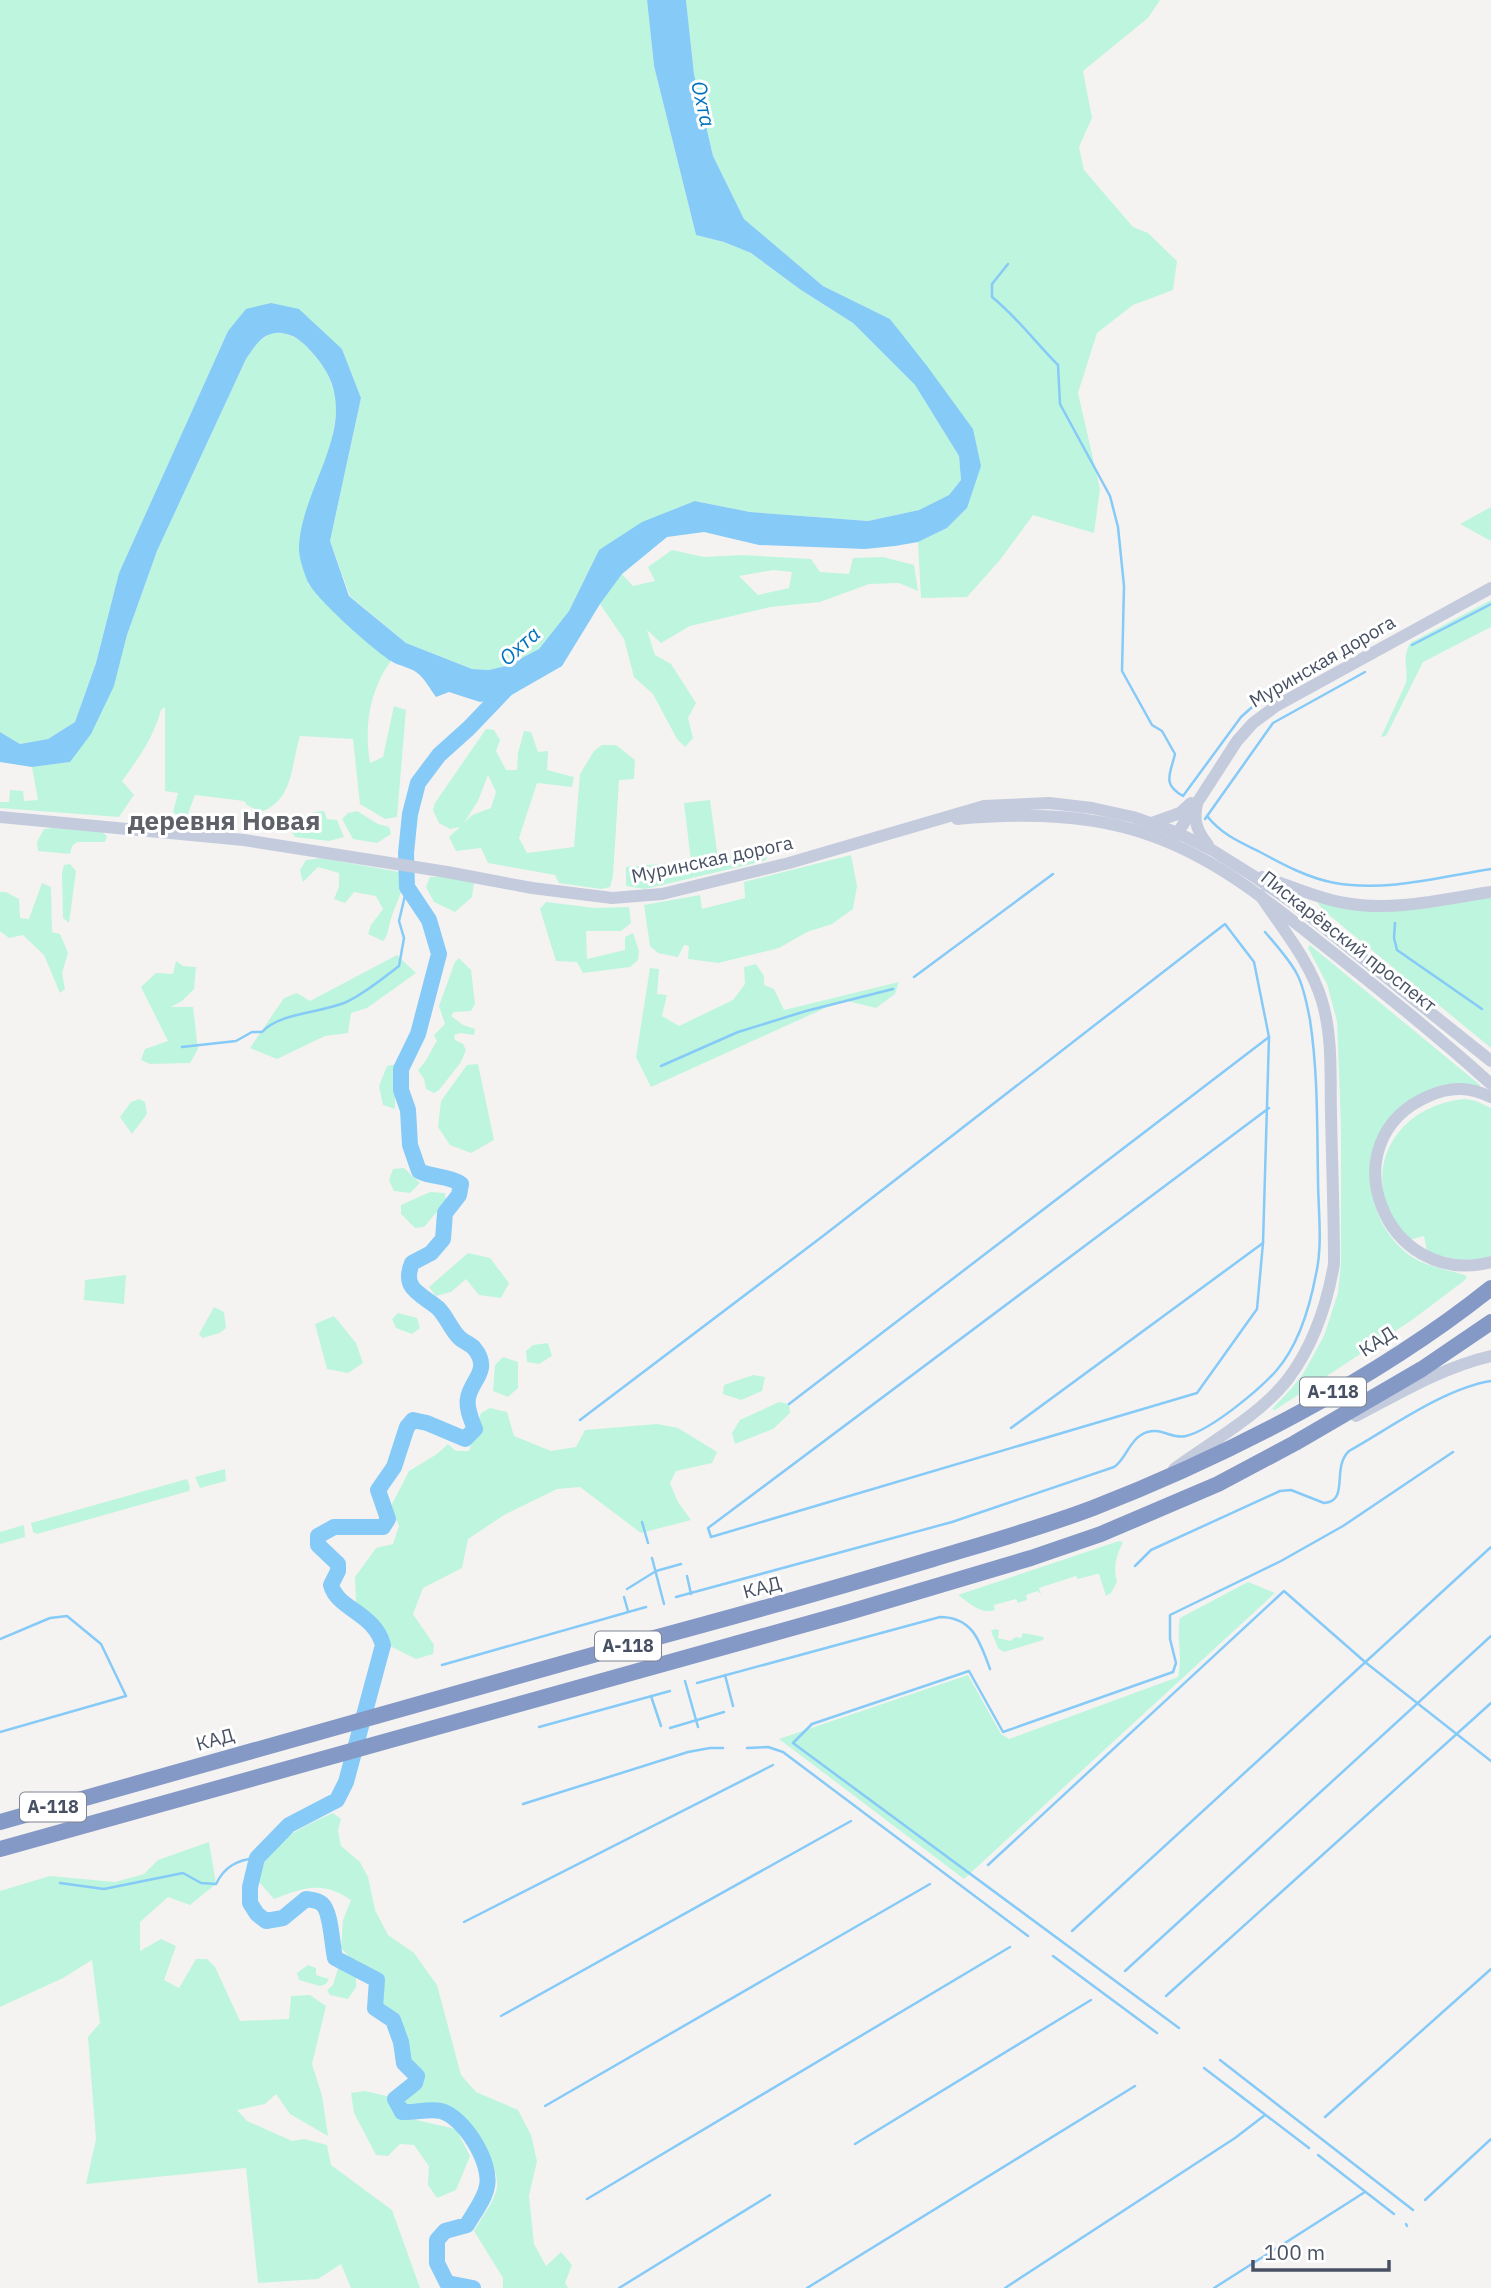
<svg xmlns="http://www.w3.org/2000/svg" width="1491" height="2288" font-family="'IBM Plex Sans',sans-serif">
  <style>
    .green { fill: #bef5de; fill-rule: evenodd }
    .water { fill: #86caf7 }
    .lines { fill: none; stroke-linecap: round; stroke-linejoin: round }
    .stream { stroke: #86caf7; stroke-width: 2.5 }
    .river { stroke: #86caf7; stroke-width: 16 }
    .secondary { stroke: #c4cbdd; stroke-width: 12 }
    .highway { stroke: #8599c6; stroke-width: 16 }
    .labels { text-anchor: middle; stroke-width: 6; stroke-linejoin: round; paint-order: stroke }
    .shield { fill: #fff; stroke: #7f8592; stroke-width: 2 }
    .shield-label { font-size: 18px; font-weight: bold; fill: #485163 }
    .street-label { font-size: 19px; fill: #485163; stroke: #fff }
    .water-label { font-size: 21px; font-style: italic; fill: #0072bd; stroke: #fff }
    .district-label { font-size: 26px; font-weight: bold; fill: #5e6168; stroke: #fff }
  </style>
  <rect width="100%" height="100%" fill="#f5f3f2"/>
  <g class="green">
    <polygon points="0,0 647,0 654,66 696,235 724,242 751,253 801,290 853,323 915,385 959,456 961,480 949,495 919,510 868,521 750,512 696,501 599,550 569,611 539,649 506,666 489,670 472,669 406,643 350,596 330,541 361,398 342,349 247,309 228,331 119,573 96,663 75,722 48,739 20,744 0,732"/>
    <polygon points="686,0 1160,0 1148,18 1083,71 1092,118 1079,147 1084,170 1133,227 1148,233 1177,261 1173,290 1133,305 1097,333 1078,393 1100,489 1094,533 1033,515 1000,560 967,597 921,598 918,542 947,528 967,508 973,429 890,319 823,286 744,219 713,156 694,74"/>
    <path d="M271 333H285L303 342 325 368 338 401 331 445 306 512 308 584 337 615 391 661C369 691 364 727 370 763L383 757 394 706 406 710 397 817 385 819 360 804 353 739 300 736C291 764 294 800 261 812L247 805 244 801 195 795 188 814 183 819 173 812 178 793 165 791V707L161 710C153 738 139 758 122 781L134 795 119 817 0 808V802H9L10 790 23 791 24 801 38 800 32 767 70 762 114 686 127 635 157 551 246 359 257 343Z"/>
    <polygon points="1491,507 1491,541 1460,524"/>
    <path d="M672 550 704 557 742 555 811 559 820 572 849 574 853 558 883 557 914 565 918 591 899 583 869 584 820 602 770 607 690 626 661 643 647 630 655 655 671 664 696 703 688 718 693 738 685 747 677 739 653 694 634 677 624 639 600 604 622 574 633 586 655 581 648 567ZM773 570 792 572 789 588 758 595 739 576Z"/>
    <path d="M1491 600V627L1423 662 1386 736 1381 737 1406 683C1409 665 1401 662 1410 643Z"/>
    <path d="M486 729 494 730 500 740 496 751 506 770H517L518 753 524 731 531 732 538 752 548 751 547 770 574 777 572 787 537 783 519 838 527 853 574 847 580 774 594 751 602 745H616L635 760 634 779 619 780 613 876 610 887 601 889 559 883 555 875 488 863 481 848 456 851 449 837 460 827 450 829 439 823 433 810 435 803ZM488 775 496 792 491 808 472 815 464 823 478 801Z"/>
    <polygon points="710,800 718,859 764,854 767,858 764,861 645,889 626,886 626,867 691,861 684,803"/>
    <path d="M324 811 327 819 337 820 344 837 329 841 295 837 290 829C296 817 311 812 324 811Z"/>
    <polygon points="357,811 378,824 389,827 391,834 377,843 353,839 342,819 348,813"/>
    <polygon points="53,828 102,832 107,836 105,842 77,842 72,846 70,854 38,851 37,842 44,829"/>
    <polygon points="851,855 857,886 853,909 832,924 807,932 779,948 718,963 688,959 689,946 684,945 678,957 658,953 650,946 644,905 700,895 702,909 745,898 744,882"/>
    <path d="M321 858 405 873C404 891 396 902 391 919 388 928 389 934 383 941L368 934 371 925 383 909 376 896 354 892 345 903 334 899 339 887V873L318 867 303 882 300 870 306 860Z"/>
    <polygon points="70,864 76,871 69,923 63,918 62,873 64,865"/>
    <polygon points="430,877 447,877 474,882 472,897 455,912 434,902 426,887"/>
    <polygon points="42,883 51,887 52,932 60,934 68,953 62,973 65,989 60,993 44,955 23,935 9,938 0,931 0,892 6,892 19,899 20,918 29,919"/>
    <polygon points="1491,897 1491,1048 1323,910 1317,902"/>
    <polygon points="546,902 595,908 629,907 631,923 621,931 586,931 587,959 625,950 625,937 633,933 639,951 638,960 630,967 583,973 577,962 556,961 540,909"/>
    <path d="M1310 945 1480 1085 1479 1088C1462 1086 1449 1093 1433 1099 1421 1104 1403 1107 1393 1114 1385 1120 1380 1133 1377 1142 1363 1180 1373 1222 1403 1250 1421 1267 1445 1268 1467 1276L1465 1280 1412 1320 1275 1410 1272 1409 1291 1389 1303 1374 1324 1336 1338 1293 1341 1263V1127L1337 1021 1327 984 1308 948Z"/>
    <polygon points="397,955 416,973 367,1008 351,1013 348,1033 325,1036 277,1059 250,1048 284,998 297,993 310,1001"/>
    <path d="M459 958 471 970 475 1004 471 1011 454 1012 451 1016 463 1025 475 1029 474 1035 461 1033 454 1035 455 1040 463 1044 466 1050 461 1062 439 1090 434 1093 426 1089 424 1079 418 1070C427 1062 430 1051 437 1041L434 1035 445 1024 439 1006 455 962Z"/>
    <polygon points="176,961 183,966 196,967 194,989 182,1001 171,1007 193,1007 198,1049 190,1063 150,1064 141,1060 145,1049 168,1041 141,987 156,973 173,974"/>
    <polygon points="756,964 764,976 764,985 774,989 784,1010 899,982 895,994 876,1008 843,1000 651,1087 636,1057 650,968 659,969 657,994 667,995 662,1016 679,1026 733,1000 745,984 744,967"/>
    <polygon points="401,1063 395,1084 395,1109 383,1105 379,1086 387,1066"/>
    <polygon points="478,1064 494,1140 471,1153 450,1145 438,1127 441,1101 467,1065"/>
    <polygon points="139,1099 145,1102 147,1114 132,1134 120,1117 131,1102"/>
    <path d="M1465 1099 1476 1101 1491 1108V1256C1467 1264 1450 1258 1427 1252L1424 1236 1410 1240C1354 1184 1388 1106 1465 1099Z"/>
    <polygon points="404,1168 420,1183 410,1193 394,1191 389,1180 393,1169"/>
    <polygon points="430,1192 445,1193 446,1201 424,1227 415,1228 401,1214 401,1205"/>
    <polygon points="468,1253 490,1258 509,1283 501,1298 479,1295 466,1279 451,1292 436,1296 429,1287"/>
    <polygon points="126,1275 124,1304 84,1300 85,1280"/>
    <polygon points="214,1307 224,1312 226,1328 220,1333 202,1338 199,1334"/>
    <polygon points="398,1313 417,1318 420,1328 412,1334 396,1328 392,1319"/>
    <polygon points="334,1316 356,1343 363,1363 348,1373 327,1369 315,1324"/>
    <polygon points="548,1343 552,1356 539,1364 527,1362 526,1351 533,1345"/>
    <polygon points="503,1357 518,1362 518,1388 508,1397 493,1391 495,1365"/>
    <polygon points="753,1375 765,1377 762,1391 741,1400 723,1394 724,1385"/>
    <polygon points="779,1402 789,1404 790,1413 773,1429 735,1444 732,1433 740,1420"/>
    <polygon points="490,1408 507,1412 514,1436 551,1451 576,1447 585,1430 657,1424 678,1428 717,1452 712,1463 676,1471 670,1483 678,1502 691,1520 641,1533 580,1487 557,1489 504,1515 468,1539 462,1568 423,1588 413,1614 434,1645 433,1654 416,1659 390,1646 377,1618 356,1603 355,1577 376,1548 393,1544 399,1526 391,1506 409,1471 437,1454 448,1444 456,1451 469,1451 481,1413"/>
    <polygon points="225,1469 226,1481 200,1488 195,1477"/>
    <polygon points="187,1479 190,1487 189,1491 37,1534 33,1532 31,1523"/>
    <polygon points="24,1525 25,1537 0,1544 0,1532"/>
    <path d="M1119 1541 1123 1542C1116 1557 1113 1566 1117 1582L1111 1593 1106 1596 1099 1574H1097L1078 1579 1076 1576 1039 1588 1041 1595 1038 1591 1026 1595 1027 1600 1018 1603 1016 1599 994 1605 995 1610C981 1615 969 1603 958 1595Z"/>
    <path d="M1248 1582 1275 1593 964 1879 779 1739 968 1675 1001 1734 1009 1739 1178 1677C1183 1655 1176 1639 1180 1618Z"/>
    <polygon points="995,1629 999,1630 998,1638 1010,1641 1016,1637 1021,1638 1023,1633 1044,1637 1043,1640 1004,1652 998,1648 991,1631"/>
    <path d="M333 1813 341 1819 338 1830 341 1846 360 1862 368 1877 375 1910 388 1935 414 1953 437 1985 461 2075 476 2092 518 2110 531 2135 537 2161 529 2196 534 2244 546 2266 561 2252 572 2265 565 2283 568 2288H503V2278L474 2231C481 2218 495 2201 497 2187 500 2161 465 2111 439 2106 429 2105 415 2108 405 2109L401 2099 421 2082 419 2071 409 2060C409 2033 401 2021 379 2005L382 1976 353 1961 341 1948 343 1920 351 1900C322 1881 306 1887 274 1899L259 1882C261 1876 262 1867 265 1861 279 1836 309 1824 333 1813Z"/>
    <polygon points="209,1842 216,1884 190,1905 168,1897 140,1922 140,1951 161,1939 176,1946 164,1980 179,1988 196,1959 207,1959 215,1967 240,2021 289,2019 291,1996 310,1995 326,2006 312,2064 322,2096 328,2136 290,2114 276,2094 265,2104 237,2110 247,2121 292,2141 304,2139 327,2145 331,2165 392,2210 420,2288 351,2288 341,2264 318,2279 258,2283 246,2168 86,2184 96,2139 88,2037 100,2023 92,1960 63,1978 0,2007 0,1891 50,1876 115,1882 144,1874 158,1860"/>
    <polygon points="308,1965 316,1968 316,1975 329,1979 326,1984 320,1986 299,1980 297,1973"/>
    <polygon points="339,1965 356,1976 356,1987 348,1999 330,1995 327,1990 333,1985"/>
    <polygon points="365,2091 391,2097 398,2116 456,2129 470,2156 456,2190 437,2198 428,2185 429,2166 414,2145 400,2144 388,2156 376,2155 354,2113 351,2093"/>
  </g>
  <path class="water" d="M647 0H686L694 74 713 156 744 219 823 286 890 319 927 366 973 429 981 466 967 508 947 528 918 542 895 546 865 549 759 545 704 532 667 537 622 574 600 604 562 666 508 697 480 702 449 692 436 697C430 689 424 677 416 672 409 667 399 666 391 661 375 651 313 597 307 580 304 572 299 558 299 549 300 484 369 419 316 357 307 346 297 335 282 333 263 331 255 346 246 359L157 551 127 635 114 686 91 734 70 762 32 767 0 762V732L20 744 48 739 75 722 96 663 119 573 228 331 246 309 271 303 299 309 342 349 361 398 330 541 349 596 406 643 472 669 489 670 506 666 539 649 569 611 599 550 642 522 695 501 750 512 868 521 919 510 949 495 961 480 959 456 915 385 853 323 801 290 751 253 724 242 696 235 654 66Z"/>
  <g class="lines">
    <g class="stream">
      <path d="M1008 264 992 284V297C1017 317 1035 342 1058 365L1060 404 1110 496 1118 527 1124 586 1122 671 1152 725 1162 731 1175 754C1170 775 1162 784 1183 796L1241 717 1270 691 1370 643"/>
      <polyline points="1412,645 1491,604"/>
      <path d="M1207 816C1221 834 1240 842 1260 852 1284 865 1308 878 1335 883 1386 892 1440 877 1491 869"/>
      <polyline points="1205,819 1273,723 1365,672"/>
      <polyline points="1395,923 1394,938 1397,950 1482,1009"/>
      <polyline points="914,977 1053,874"/>
      <path d="M182 1047 236 1041 252 1032H262C279 1013 319 1013 344 1003 363 995 383 978 399 966L404 938 399 921 407 887"/>
      <polyline points="661,1066 738,1032 806,1011 893,989"/>
      <polyline points="789,1404 1269,1037"/>
      <polyline points="580,1420 823,1236 1225,924 1254,962 1269,1037 1263,1243 1257,1309 1197,1393 711,1537 708,1528 1269,1108"/>
      <polyline points="1011,1428 1263,1243"/>
      <polyline points="642,1522 648,1543"/>
      <polyline points="652,1558 664,1604"/>
      <path d="M1135 1566 1151 1550 1280 1491 1291 1490 1324 1503C1350 1501 1331 1468 1349 1451 1390 1428 1445 1388 1491 1381"/>
      <polyline points="687,1576 691,1594"/>
      <polyline points="627,1589 656,1571 681,1564"/>
      <polyline points="624,1597 628,1611"/>
      <path d="M676 1597 952 1522 1114 1467C1126 1459 1128 1443 1141 1435 1159 1424 1171 1440 1186 1436 1211 1430 1259 1390 1276 1371 1298 1346 1310 1306 1316 1274 1323 1244 1318 1209 1318 1179 1317 1125 1318 1073 1310 1020 1307 1005 1304 987 1297 974 1289 959 1276 945 1265 932"/>
      <polyline points="0,1639 50,1618 67,1616 101,1644 126,1696 0,1732"/>
      <polyline points="442,1665 646,1607"/>
      <polyline points="725,1675 733,1706"/>
      <polyline points="685,1681 698,1727"/>
      <path d="M697 1683 940 1617C973 1617 980 1642 990 1669"/>
      <polyline points="651,1696 661,1726"/>
      <polyline points="539,1727 670,1691"/>
      <polyline points="670,1728 724,1712"/>
      <polyline points="747,1748 768,1747 783,1752 1028,1936"/>
      <polyline points="523,1804 688,1752 710,1748 723,1748"/>
      <polyline points="988,1865 1284,1591 1365,1662 1491,1761"/>
      <path d="M60 1883 104 1889 183 1873 201 1883 216 1884C225 1866 237 1860 257 1858"/>
      <polyline points="464,1922 773,1765"/>
      <polyline points="1072,1931 1491,1547"/>
      <polyline points="1053,1956 1157,2033"/>
      <polyline points="1125,1971 1491,1636"/>
      <polyline points="1166,1996 1491,1703"/>
      <polyline points="501,2016 851,1821"/>
      <polyline points="1179,2028 793,1743 812,1724 969,1671 1003,1732 1173,1672 1176,1663 1170,1639 1170,1615 1281,1561 1343,1526 1453,1452"/>
      <polyline points="1220,2060 1413,2210"/>
      <polyline points="1204,2068 1309,2148"/>
      <polyline points="545,2106 930,1884"/>
      <polyline points="1325,2117 1491,1969"/>
      <polyline points="855,2144 1091,2000"/>
      <polyline points="1318,2155 1394,2214"/>
      <polyline points="587,2199 1010,1947"/>
      <polyline points="1425,2200 1491,2139"/>
      <polyline points="1406,2224 1407,2226"/>
      <polyline points="619,2288 770,2195"/>
      <polyline points="807,2288 1135,2086"/>
      <polyline points="1005,2288 1235,2138 1265,2115"/>
      <polyline points="1214,2288 1365,2192"/>
    </g>
    <path class="river" d="M473 2288 447 2283 437 2263V2240L445 2231 467 2225C473 2214 485 2199 487 2186 492 2163 464 2117 441 2111 430 2108 414 2113 402 2112L395 2099 415 2083 417 2076 404 2063 401 2042 393 2020 375 2008 377 1980 335 1958C332 1945 331 1911 322 1904 318 1900 312 1900 306 1899L283 1918 266 1921 257 1914 250 1903V1887L257 1858 289 1825 337 1800 346 1782 383 1645C374 1612 338 1610 331 1585L338 1571V1564L318 1545V1536L334 1527H383L388 1519 378 1490 394 1467 407 1427 413 1420 427 1423 465 1439 475 1429C471 1419 466 1408 468 1398 471 1380 492 1370 474 1348 469 1343 461 1341 457 1335 450 1327 446 1316 438 1308 422 1294 401 1290 412 1263L431 1253 443 1239 445 1213 459 1195 461 1184C448 1175 433 1178 419 1171L410 1145 408 1110 401 1090V1069L418 1034 439 954 429 920 407 887 406 853 410 814 418 783 439 755 469 728 511 684"/>
    <g class="secondary">
      <path d="M1197 804C1193 821 1197 831 1208 845"/>
      <polyline points="0,817 244,840 447,872 532,888 612,898 662,894 789,863 984,806 1049,803 1092,808 1133,817 1178,833 1212,850 1252,875 1296,905 1491,1061"/>
      <path d="M957 819C1021 813 1091 813 1152 836 1220 860 1275 907 1331 951 1385 994 1439 1037 1491 1084"/>
      <polyline points="1152,823 1180,813 1191,803"/>
      <polyline points="1175,837 1237,741 1253,723 1276,706 1491,588"/>
      <path d="M1262 877C1290 885 1316 898 1345 903 1393 912 1444 899 1491 892"/>
      <path d="M1491 1097C1470 1087 1451 1086 1429 1096 1326 1140 1385 1290 1491 1262"/>
      <path d="M1356 1416C1400 1393 1443 1367 1491 1356"/>
      <path d="M1174 1469C1212 1441 1259 1416 1288 1379 1313 1346 1327 1304 1334 1264 1334 1214 1332 1164 1331 1114 1330 1077 1333 1037 1322 1001 1310 961 1283 930 1260 895"/>
    </g>
    <g class="highway">
      <path d="M0 1822C210 1762 421 1703 632 1644 733 1617 833 1589 933 1559 986 1543 1040 1528 1093 1508 1229 1455 1377 1379 1491 1288"/>
      <polyline points="0,1849 846,1613 1031,1558 1101,1534 1218,1484 1295,1443 1422,1369 1491,1322"/>
    </g>
  </g>
  <g class="labels">
    <g class="shield">
      <rect x="1300" y="1377.5" width="66" height="29" rx="5"/>
      <rect x="595" y="1631.5" width="66" height="29" rx="5"/>
      <rect x="20" y="1792.5" width="66" height="29" rx="5"/>
    </g>
    <g class="shield-label">
      <text x="1333" y="1398">А-118</text>
      <text x="628" y="1652">А-118</text>
      <text x="53" y="1813">А-118</text>
    </g>
    <g class="street-label">
      <text transform="translate(1322 661) rotate(-30)" y="7">Муринская дорога</text>
      <text transform="translate(712 859) rotate(-12)" y="7">Муринская дорога</text>
      <text transform="translate(1349 941) rotate(38)" y="7">Пискарёвский проспект</text>
      <text transform="translate(1377 1341) rotate(-33)" y="7">КАД</text>
      <text transform="translate(762 1587) rotate(-15)" y="7">КАД</text>
      <text transform="translate(215 1739) rotate(-16)" y="7">КАД</text>
    </g>
    <g class="water-label">
      <text transform="translate(703 104) rotate(77)" y="7">Охта</text>
      <text transform="translate(520 646) rotate(-42)" y="7">Охта</text>
    </g>
    <g class="district-label">
      <text x="224" y="830">деревня Новая</text>
    </g>
  </g>
  <path d="M1253 2260v10h136v-10" fill="none" stroke="#485163" stroke-width="3.5"/>
  <text x="1264" y="2260" font-size="21" fill="#485163" stroke="#ffffff" stroke-width="5" paint-order="stroke">100 m</text>
</svg>
